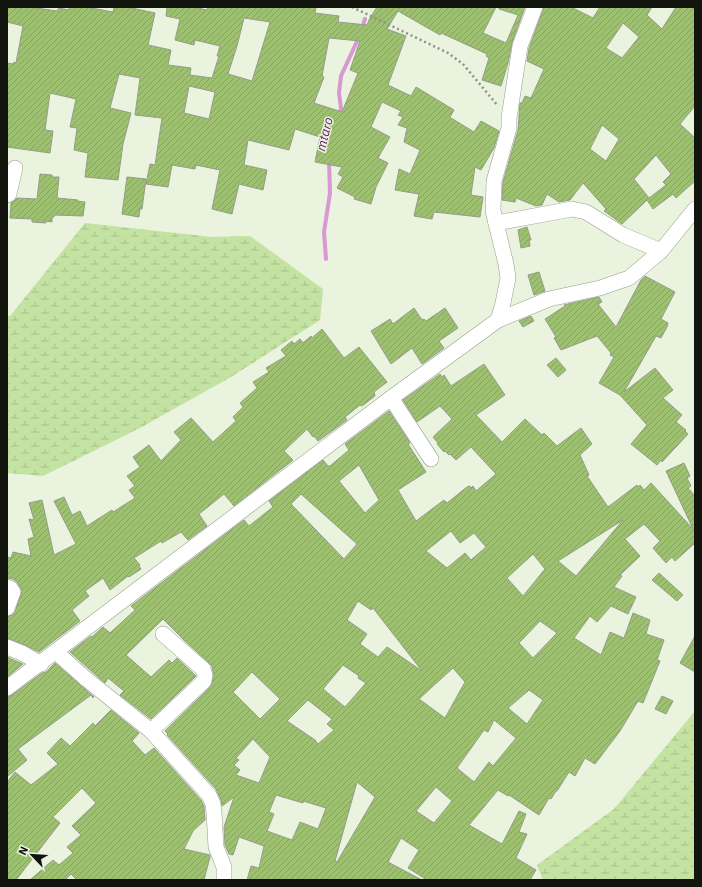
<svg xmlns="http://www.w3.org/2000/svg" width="702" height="887" font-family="'IBM Plex Sans',sans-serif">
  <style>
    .wetland { fill: url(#wetland-marsh) }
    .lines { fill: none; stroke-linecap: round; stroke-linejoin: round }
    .stream { stroke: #d997d4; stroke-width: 4 }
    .building { fill: url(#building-hatch); stroke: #939d89; fill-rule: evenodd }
    .minor-casing { stroke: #949e8a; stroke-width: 16 }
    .path { stroke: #8c9384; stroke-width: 2.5; stroke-dasharray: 2 3; stroke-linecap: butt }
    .minor { stroke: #fff; stroke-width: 15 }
    .labels { text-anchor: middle; stroke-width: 3; stroke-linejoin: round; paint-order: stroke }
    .water-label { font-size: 13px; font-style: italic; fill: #661864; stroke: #e9f3de }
  </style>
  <defs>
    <pattern id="wetland-marsh" width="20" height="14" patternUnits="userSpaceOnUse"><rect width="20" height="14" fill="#c4e2a1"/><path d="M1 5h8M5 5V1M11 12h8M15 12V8" fill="none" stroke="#a7c189"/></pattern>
    <pattern id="building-hatch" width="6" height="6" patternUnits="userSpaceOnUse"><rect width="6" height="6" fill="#9dc071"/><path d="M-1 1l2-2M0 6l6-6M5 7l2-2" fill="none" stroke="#86a461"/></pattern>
  </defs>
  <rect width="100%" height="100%" fill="#e9f3de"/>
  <g class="wetland">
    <polygon points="85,223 212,237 250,236 323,289 320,320 231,377 140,428 43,476 7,473 7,316 10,316"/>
    <polygon points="695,711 695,880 543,880 537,865 614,809"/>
  </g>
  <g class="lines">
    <g class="stream">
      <polyline points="362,28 365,19"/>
      <polyline points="339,115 341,108 339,93 341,76 359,37"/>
      <polyline points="326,259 324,232 330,193 329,160"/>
    </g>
  </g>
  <g class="building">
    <path d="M7 7H30L57 11 59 8 69 10V7H86L113 12 114 7H127L155 13 148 45 171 50 168 65 191 68 190 75 212 78 219 56H217L220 46 195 40 194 45 175 40 180 19 166 16 167 7H193L207 10 208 7H316L315 13 339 16 338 22 367 25 370 18 377 7H496L483 33 506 43 518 15 499 9V7H525L512 43 508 63 501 86 482 80 489 58 486 56 487 54 441 33 440 35 398 11 387 29 406 36 388 85 411 96 416 87 454 110 450 117 451 118 474 132 481 121 499 131 494 148 481 170 475 167 471 195 483 197 480 217 434 212 432 219 414 216 419 194 395 190 399 169 410 174 420 150 404 142 407 128 398 125 403 117 398 115 401 111 382 102 371 127 390 137 378 158 388 163 376 187 371 204 354 199 355 197 337 188 343 177 338 174 342 167 315 162 320 137 295 129 289 150 248 140 244 165 267 170 263 190 239 184 232 214 212 209 220 170 196 165 195 169 172 165 168 187 146 184 150 164 155 165 162 118 135 115 140 78 119 74 110 108 131 113 123 144 118 180 85 177 88 153 74 150 77 128 70 127 76 99 50 93 45 130 53 131 50 153 7 147V63L13 64 14 62 16 63 23 26 7 22ZM244 18 270 22 252 81 228 74 237 46ZM329 38 360 41 350 70 358 73 342 112 314 103 324 77 322 76ZM189 86 215 92 209 119 184 113Z"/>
    <path d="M544 7H571L593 18 600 7H652L647 15 662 29 676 7H695V106L680 124 695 138V181L676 198 673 194 653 209 647 200 622 224 604 211 606 209 583 183 570 200 559 202 547 194 542 205 536 206 516 198 515 202 502 200 503 182 518 130 520 103H522L525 96 531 98 544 69 527 61 529 48ZM623 23 639 37 622 58 606 48ZM602 125 619 139 606 161 590 149ZM656 155 671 174 663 182 666 185 649 198 634 179Z"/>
    <polygon points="40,174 52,175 52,177 59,177 57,198 78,200 77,201 85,202 83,216 54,215 54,217 52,217 52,222 46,221 46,223 32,222 32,219 10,218 11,203 17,198 37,199"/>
    <polygon points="127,177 146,179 142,209 140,209 139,217 122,214"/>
    <polygon points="527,227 531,240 529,240 530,246 521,248 518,230"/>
    <polygon points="539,272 545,291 534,295 528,275"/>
    <polygon points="645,276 675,292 661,319 668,323 667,327 661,338 656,336 624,392 655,368 673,390 663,398 682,415 676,422 686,430 685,431 688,434 662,462 661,460 657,465 631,444 647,425 620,395 599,383 614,357 610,355 611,353 597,336 561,350 554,338 556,337 545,319 565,306 564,305 599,297 602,302 598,304 616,327 641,280"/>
    <polygon points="414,308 422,320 424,319 426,321 445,308 458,328 439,341 444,348 422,364 412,348 391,364 371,331 390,319 393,324"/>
    <polygon points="531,316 534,321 523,327 519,321"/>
    <polygon points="322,329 344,358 359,347 387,382 374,392 375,396 362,406 360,405 345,417 347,420 318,441 314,436 313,437 307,429 284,451 293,460 234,506 224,494 199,514 207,526 188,540 181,532 162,543 161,541 134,558 140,565 139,566 141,569 129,577 128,576 110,590 103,578 85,591 89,596 72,610 80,621 39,652 25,645 7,638 7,617 12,615 15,612 22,591 17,582 13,579 7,578 7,557 11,558 13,552 31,556 28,539 34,537 29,519 34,520 29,503 42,500 54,555 76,544 54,501 64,497 72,515 80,511 87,526 112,510 113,512 135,498 129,490 135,486 127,476 140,467 133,457 149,445 161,461 181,440 174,432 191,418 213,442 236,421 233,417 243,407 240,403 257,388 253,382 269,372 266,368 286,356 281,350 292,341 294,344 300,339 303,343 311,336 312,338"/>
    <polygon points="556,358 566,370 558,377 547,365"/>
    <path d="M484 364 505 395 476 415 502 442 525 419 542 435 544 433 557 446 581 428 592 444 580 455 589 475 587 476 608 507 637 485 638 487 640 485 644 490 651 483 693 529 666 471 684 463 690 476 687 478 691 486 688 488 695 496V543L675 561 672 557 666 563 653 548 660 541 644 524 625 539 640 556 620 575 622 576 614 587 636 597 628 614 611 606 597 622 590 616 574 638 601 655 610 632 624 638 633 613 650 620 646 634 664 640 657 660 660 661 643 703 638 701 620 731 595 764 585 758 575 776 569 772 557 791H556L551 799 549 798 539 815 509 795 508 796 498 790 469 825 502 844 519 811 526 814 519 832 527 834 516 858 536 870 530 880H427L408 868 419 850 401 838 388 862 422 880H247L251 866 259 868 264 846 239 837 233 855 229 854 225 845 224 827 234 797 222 806 221 800 216 789 167 735 168 734 165 731 210 687 214 676 212 666 209 663 184 640 163 619 126 655 151 677 169 660 172 663 177 658 196 676 151 719 120 695 124 691 108 678 105 683 70 652 91 636 92 637 103 627 110 633 135 610 131 606 244 520 249 526 273 507 269 501 323 460 328 466H330L349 450 345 444 389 411 410 443 408 444 426 472 398 490 416 521 444 500 447 503 467 487 470 486 471 488 473 486 476 491 496 474 471 447 456 460 450 454 449 455 445 451 444 452 437 444 438 443 433 437 452 419 440 406 417 422 403 400 440 374 442 377 444 375 451 386ZM359 465 379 500 365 513 339 481ZM301 494 357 544 344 559 291 504ZM623 520 576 576 558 561ZM451 531 460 543 474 533 486 547 471 560 465 553 447 568 426 551ZM533 554 545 569 523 596 507 578ZM358 601 371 610 373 608 422 671 387 647 378 657 360 644 367 634 347 620ZM540 621 557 633 533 658 519 643ZM343 665 359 676 358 678 366 683 345 707 323 689ZM453 668 465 682 445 718 419 699ZM252 672 280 699 260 719 233 692ZM529 690 543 700 527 724 508 708ZM308 700 332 719 327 724 334 730 318 744 315 740 287 721ZM494 720 516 738 493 766 489 762 474 782 457 768 484 730 488 732ZM253 739 270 757 259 783 236 775 240 770 234 765 239 760 236 758ZM357 782 375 797 337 862 335 861ZM436 787 452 801 434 823 416 811ZM276 795 303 803V801L326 808 318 829 300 822 292 840 267 831 274 814 269 812Z"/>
    <polygon points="659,573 683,595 677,601 652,580"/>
    <polygon points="695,636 695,672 680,663"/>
    <polygon points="7,657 23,664 7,677"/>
    <polygon points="55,663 94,697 93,698 91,695 18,749 27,760 7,777 7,697 12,695 42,673 46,672"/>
    <polygon points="662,696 673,701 666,714 655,709"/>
    <polygon points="111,710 139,733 132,741 145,755 154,748 201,800 204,806 205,820 193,831 184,849 210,855 210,857 204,880 77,880 71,874 65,880 30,880 53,860 59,865 73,853 67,847 81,835 72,826 96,803 82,788 53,817 60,823 16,880 7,880 7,782 15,772 31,785 58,764 47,753 61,738 70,746 93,723 95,726"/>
  </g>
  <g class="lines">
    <g class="minor-casing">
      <g id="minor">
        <polyline points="7,195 9,194 15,168"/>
        <polyline points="496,223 572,209 586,212 623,235 661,251"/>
        <polyline points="498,320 549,299 600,288 629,278 661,251 695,209"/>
        <polyline points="391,398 431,459"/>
        <polyline points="7,587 10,588 13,592 7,608"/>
        <polyline points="7,647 22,653 41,664"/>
        <polyline points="56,652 85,678 151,731 209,795 213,804 214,812 216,847 224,867 224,880"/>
        <polyline points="7,688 391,398 498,320 503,303 508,278 506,264 493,211 494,181 509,128 509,118 520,46 535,7"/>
        <polyline points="151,731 204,681 205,675 203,669 163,634"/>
      </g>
    </g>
    <polyline class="path" points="352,7 448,53 463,64 498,106"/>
    <use href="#minor" class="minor"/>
  </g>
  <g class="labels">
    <g class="water-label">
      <text transform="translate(324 134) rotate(-76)" y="5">mtaro</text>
    </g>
  </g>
  <rect width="702" height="887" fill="none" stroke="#12150e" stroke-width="16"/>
  <g transform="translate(32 855) rotate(295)" stroke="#e9f3de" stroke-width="3" paint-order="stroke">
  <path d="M0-3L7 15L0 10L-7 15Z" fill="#12150e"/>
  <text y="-6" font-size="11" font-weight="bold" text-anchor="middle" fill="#12150e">N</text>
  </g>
</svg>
